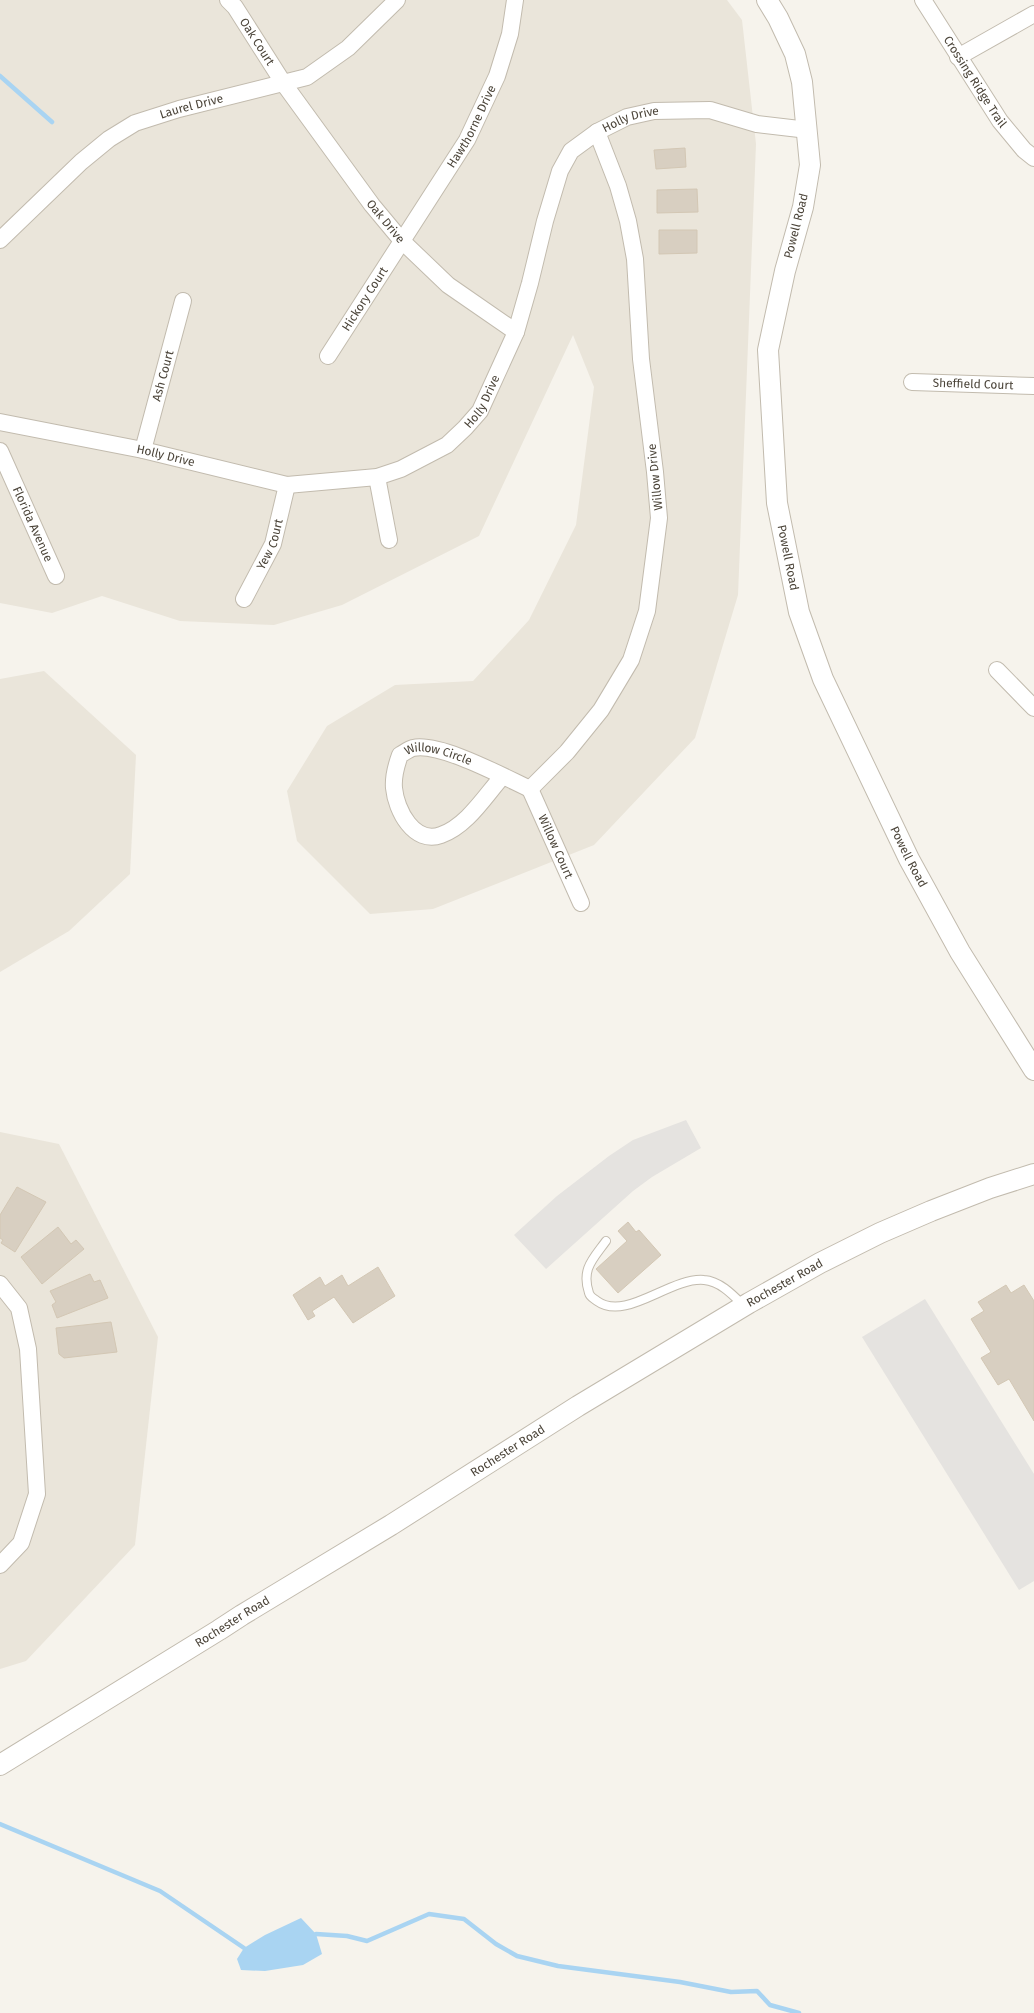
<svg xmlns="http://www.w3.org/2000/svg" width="1034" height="2013" font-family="'Fira Sans',sans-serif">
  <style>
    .residential { fill: #eae5da }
    .parking { fill: #e5e3e0 }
    .water { fill: #a9d4f2 }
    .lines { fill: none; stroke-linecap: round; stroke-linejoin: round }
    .stream { stroke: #a9d4f2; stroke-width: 4.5 }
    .building { fill: #d8cfc1; stroke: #d3c7b4 }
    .service-casing { stroke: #c2bbae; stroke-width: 10 }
    .minor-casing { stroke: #c2bbae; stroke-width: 18 }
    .tertiary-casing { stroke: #c2bbae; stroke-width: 22 }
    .service { stroke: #fff; stroke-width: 8 }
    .minor { stroke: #fff; stroke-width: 16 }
    .tertiary { stroke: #fff; stroke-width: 20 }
    .labels { text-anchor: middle; stroke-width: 3.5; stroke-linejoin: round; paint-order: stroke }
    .street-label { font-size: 12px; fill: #4b4439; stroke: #fff }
  </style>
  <rect width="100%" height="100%" fill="#f6f3ec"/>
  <g class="residential">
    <polygon points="0,0 727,0 742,20 756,144 738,595 695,738 594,845 433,909 370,914 297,841 287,791 327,726 395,685 473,681 529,620 576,525 594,387 573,335 479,536 342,605 274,625 180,621 102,596 52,613 0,603"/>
    <polygon points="44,671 136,755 130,874 69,931 0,972 0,679"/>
    <polygon points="0,1132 59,1144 158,1337 135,1545 26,1661 0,1669"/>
  </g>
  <g class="parking">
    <polygon points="686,1120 701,1148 652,1177 633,1191 546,1269 514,1235 557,1196 609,1156 633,1140"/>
    <polygon points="925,1299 1034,1474 1034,1581 1019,1590 862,1337"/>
  </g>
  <polygon class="water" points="301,1918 316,1934 322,1954 303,1965 265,1971 241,1970 237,1959 244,1948 265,1935"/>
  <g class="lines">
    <g class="stream">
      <polyline points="0,76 52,122"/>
      <polyline points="0,1824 160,1891 244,1948"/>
      <polyline points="316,1934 347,1936 367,1941 429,1914 464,1919 496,1944 517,1956 558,1966 680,1982 731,1992 757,1991 770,2005 799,2013"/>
    </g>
  </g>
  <g class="building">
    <polygon points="685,148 686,167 656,169 654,150"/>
    <polygon points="697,189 698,212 657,213 657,190"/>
    <polygon points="659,230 697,230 697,253 659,254"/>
    <polygon points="17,1187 46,1202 15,1252 1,1243 3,1240 0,1238 0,1215"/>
    <polygon points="628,1222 636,1232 639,1230 661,1255 618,1293 596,1269 627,1241 618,1231"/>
    <polygon points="58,1227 71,1244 76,1240 84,1249 42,1284 21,1257"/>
    <polygon points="378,1267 395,1296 353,1323 334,1297 312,1311 315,1316 308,1320 293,1295 320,1277 325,1286 342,1275 348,1286"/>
    <polygon points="90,1274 94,1282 100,1280 108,1298 57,1318 52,1305 56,1302 50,1291"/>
    <polygon points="1006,1285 1011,1293 1024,1285 1034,1301 1034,1421 1009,1379 998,1385 981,1358 991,1352 971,1319 984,1311 978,1302"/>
    <polygon points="111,1322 117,1352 64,1358 59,1354 56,1328"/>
  </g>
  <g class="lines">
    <g class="service-casing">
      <path id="service" d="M606 1241C593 1259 581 1269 589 1293 590 1297 593 1298 597 1301 626 1322 670 1277 704 1280 720 1281 733 1295 744 1306"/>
    </g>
    <g class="minor-casing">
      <g id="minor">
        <path id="s1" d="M228 0 235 7 284 84 372 205 402 241 448 285 516 332"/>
        <path id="s2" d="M923 0 1000 121 1024 150 1034 158"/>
        <polyline points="958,57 1034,14"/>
        <path id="s3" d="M0 240 81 162 109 139 135 123 179 109 307 77 348 48 397 0"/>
        <path id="s4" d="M328 356 467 140 497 76 510 34 515 0"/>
        <path id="s5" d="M912 382 1034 386"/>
        <path id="s6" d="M0 422 143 450 287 485 377 477 401 469 447 445 465 428 480 411 516 332 530 283 545 221 560 171 571 151 597 132 627 117 654 111 710 110 757 124 808 130"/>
        <path id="s7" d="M143 450 183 301"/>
        <path id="s8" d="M0 451 56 576"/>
        <polyline points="377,477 389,540"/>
        <path id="s9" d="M244 599 273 544 287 485"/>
        <polyline points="997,670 1034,708"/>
        <path id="s10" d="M502 777C485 796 467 826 441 835 414 845 396 810 394 788 393 777 396 766 400 755 404 753 409 749 413 748 440 742 504 777 530 789"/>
        <polyline points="530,789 567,752 601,710 631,660 647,611 659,518 655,472 641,359 635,259 628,221 618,186 597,132"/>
        <path id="s11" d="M530 789 581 903"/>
        <polyline points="0,1284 19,1308 28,1349 37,1494 21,1543 0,1565"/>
      </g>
    </g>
    <g class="tertiary-casing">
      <g id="tertiary">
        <path id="s12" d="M767 0 778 18 795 54 802 82 810 165 803 207 785 271 768 350 777 503 799 612 823 679 909 859 960 952 1034 1070"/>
        <path id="s13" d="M0 1765 219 1630 242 1615 391 1525 578 1406 749 1303 820 1263 880 1233 931 1211 990 1188 1034 1174"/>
      </g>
    </g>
    <use href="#service" class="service"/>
    <use href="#minor" class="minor"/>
    <use href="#tertiary" class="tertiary"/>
  </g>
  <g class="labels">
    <g class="street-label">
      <text dy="4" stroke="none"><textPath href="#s1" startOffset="51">Oak Court</textPath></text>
      <text dy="4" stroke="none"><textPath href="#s2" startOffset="97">Crossing Ridge Trail</textPath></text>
      <text dy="4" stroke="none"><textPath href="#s3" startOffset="238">Laurel Drive</textPath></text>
      <text dy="4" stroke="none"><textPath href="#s6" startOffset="854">Holly Drive</textPath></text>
      <text dy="4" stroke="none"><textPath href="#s4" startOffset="271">Hawthorne Drive</textPath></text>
      <text dy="4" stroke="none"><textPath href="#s1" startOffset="272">Oak Drive</textPath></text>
      <text transform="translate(796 226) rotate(-76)" y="4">Powell Road</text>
      <text dy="4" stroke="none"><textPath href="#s4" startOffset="68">Hickory Court</textPath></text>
      <text dy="4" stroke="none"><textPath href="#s7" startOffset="77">Ash Court</textPath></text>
      <text dy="4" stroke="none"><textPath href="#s5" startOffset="61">Sheffield Court</textPath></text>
      <text dy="4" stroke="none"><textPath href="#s6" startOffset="518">Holly Drive</textPath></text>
      <text dy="4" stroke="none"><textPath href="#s6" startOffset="169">Holly Drive</textPath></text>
      <text transform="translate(655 477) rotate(-96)" y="4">Willow Drive</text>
      <text dy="4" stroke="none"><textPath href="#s8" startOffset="80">Florida Avenue</textPath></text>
      <text dy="4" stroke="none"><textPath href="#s9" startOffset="61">Yew Court</textPath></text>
      <text dy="4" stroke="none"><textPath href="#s12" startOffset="572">Powell Road</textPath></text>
      <text dy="4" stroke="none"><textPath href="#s10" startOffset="236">Willow Circle</textPath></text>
      <text dy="4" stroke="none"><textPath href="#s11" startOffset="63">Willow Court</textPath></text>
      <text dy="4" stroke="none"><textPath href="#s12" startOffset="896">Powell Road</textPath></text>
      <text dy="4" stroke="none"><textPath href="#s13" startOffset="921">Rochester Road</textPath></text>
      <text dy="4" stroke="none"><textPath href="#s13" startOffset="597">Rochester Road</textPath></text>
      <text dy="4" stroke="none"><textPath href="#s13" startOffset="273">Rochester Road</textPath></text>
    </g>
  </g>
</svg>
